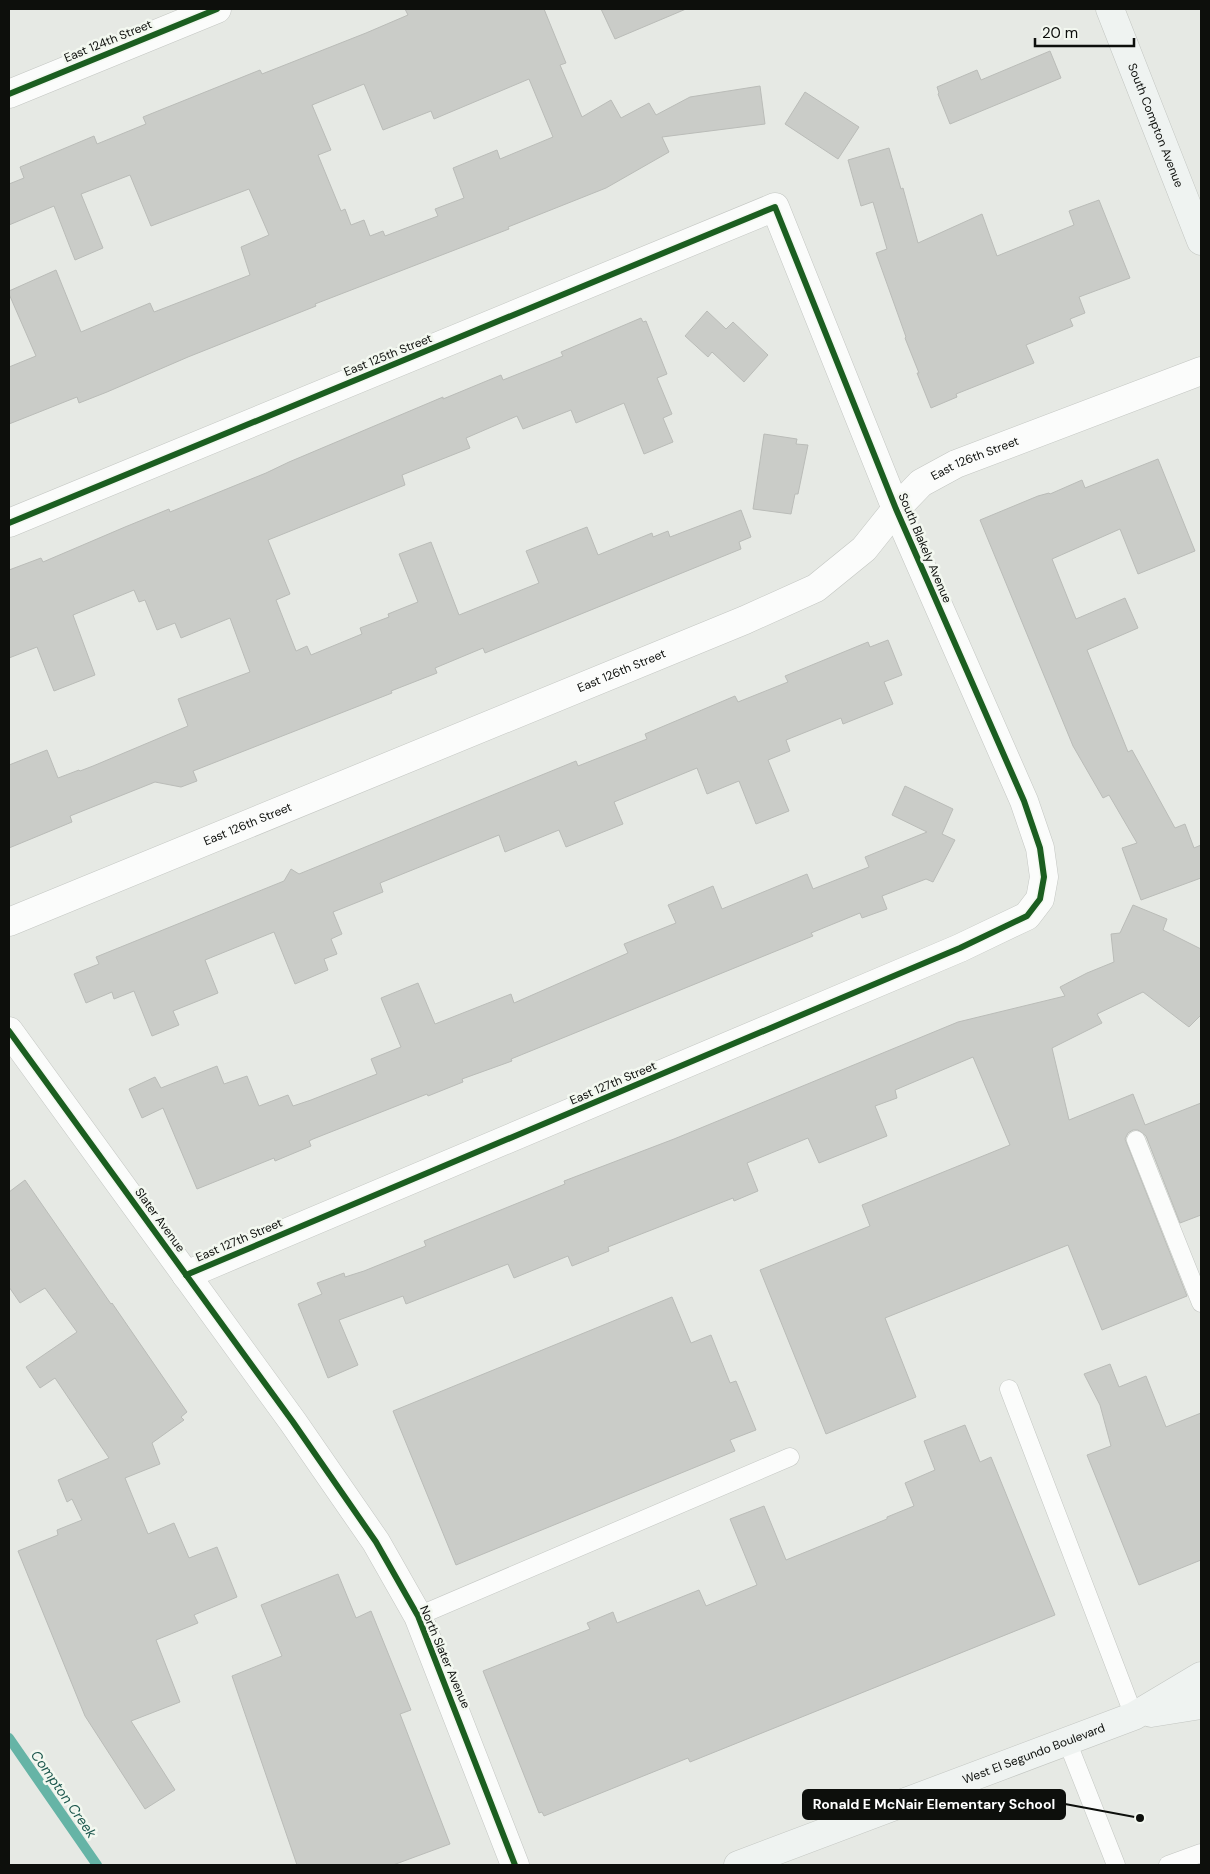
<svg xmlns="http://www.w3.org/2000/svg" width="1210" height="1874" font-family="'DM Sans',sans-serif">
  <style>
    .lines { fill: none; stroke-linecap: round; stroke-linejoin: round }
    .stream { stroke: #66b4a6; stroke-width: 10 }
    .building { fill: #caccc8; stroke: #babcb8; fill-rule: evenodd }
    .service-casing { stroke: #c3c6c2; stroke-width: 19 }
    .minor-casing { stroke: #c3c6c2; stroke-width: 29 }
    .secondary-casing { stroke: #c3c6c2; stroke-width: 29 }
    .service { stroke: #fbfcfb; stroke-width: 18 }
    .minor { stroke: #fbfcfb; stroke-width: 28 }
    .secondary { stroke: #eff3f1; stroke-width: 28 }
    .cycleway-casing { stroke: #f3f8f0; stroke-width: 9 }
    .cycleway { stroke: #1b5e20; stroke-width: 6 }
    .labels { text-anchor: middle; stroke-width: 5; stroke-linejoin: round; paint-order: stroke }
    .street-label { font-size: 12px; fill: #0d0f0c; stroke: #f3f8f0 }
    .water-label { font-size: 14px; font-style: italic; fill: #1c574d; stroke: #f3f8f0 }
    .leader { fill: none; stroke: #0d0f0c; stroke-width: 2 }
    .callout-dot { fill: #0d0f0c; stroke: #f3f8f0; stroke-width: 2 }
    .callout { fill: #0d0f0c; stroke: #0d0f0c; stroke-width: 2 }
    .callout-label { font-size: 14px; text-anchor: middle; font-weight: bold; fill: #fff }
  </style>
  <rect width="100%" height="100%" fill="#e6e9e4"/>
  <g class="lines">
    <polyline class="stream" points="9,1738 97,1865"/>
  </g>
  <g class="building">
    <path d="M405 9H544L566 63 560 65 582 117 611 100 621 118 649 103 656 115 690 97 760 86 765 124 662 137 669 152 606 188 508 227 509 229 315 304 316 306 188 357 107 392 79 403 77 397 9 424V367L36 356 9 294V291L56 270 81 332 150 303 154 312 250 275 241 247 269 235 249 189 151 226 130 175 81 194 103 248 75 260 54 206 9 225V184L24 178 20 167 94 136 97 144 146 124 143 117 260 70 262 74 366 33 408 15ZM529 79 553 137 500 159 497 150 453 168 464 198 435 209 438 216 385 236 383 231 370 236 364 220 351 225 345 209 341 211 318 155 331 150 312 105 364 84 383 130 431 111 434 119Z"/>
    <polygon points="601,9 686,9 615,39"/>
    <polygon points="1050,51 1061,78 950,124 938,94 939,93 937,87 977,70 981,80"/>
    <polygon points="805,92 859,127 838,159 785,124"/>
    <polygon points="889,148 901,189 903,188 918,243 982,214 997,256 1074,225 1069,211 1099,200 1130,278 1079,297 1085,313 1070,319 1073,326 1026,345 1034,363 956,394 957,397 931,408 917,373 919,373 905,338 906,337 876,253 887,249 873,202 861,206 848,160"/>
    <polygon points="707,311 726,329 733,322 768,355 744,382 712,352 708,357 685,336"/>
    <polygon points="641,318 643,322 646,321 667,374 657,378 672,414 663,418 673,442 644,454 624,403 576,423 571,410 523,429 517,416 466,438 470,448 402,475 405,485 268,540 290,594 276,600 296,651 307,646 311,655 362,634 360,628 389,617 388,614 418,602 399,554 431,542 459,615 539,583 526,551 587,527 598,555 652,533 653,537 668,531 670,537 741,510 751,537 739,542 741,549 485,653 483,648 435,668 437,673 391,691 392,693 193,771 197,781 181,787 155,782 70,816 72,822 9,848 9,765 47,750 58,778 79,770 80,771 93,766 188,726 178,699 250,672 230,618 181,638 175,623 157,630 145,600 139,602 134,590 73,615 95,675 54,691 37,647 9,658 9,570 41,558 43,562 125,527 169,509 170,512 266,473 289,462 443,397 443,399 501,375 503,380 563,356 561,352"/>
    <polygon points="764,434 797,439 796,444 808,445 798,494 795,494 791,514 753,509"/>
    <polygon points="1158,459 1195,551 1138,574 1120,529 1052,559 1076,619 1125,598 1138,628 1087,650 1128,752 1132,750 1175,828 1185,824 1194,848 1201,845 1201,878 1141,900 1122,848 1137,843 1109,795 1103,798 1073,746 980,520 1038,496 1049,493 1050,494 1082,480 1085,488"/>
    <polygon points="888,640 902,675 884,682 893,704 843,724 841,718 786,740 790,751 768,760 789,811 756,824 739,781 707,794 697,768 614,802 623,824 566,847 559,830 505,852 499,835 380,883 383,892 333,912 342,934 331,939 337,954 324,959 328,970 295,984 274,932 205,960 218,993 173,1011 179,1025 152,1036 134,991 114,999 112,992 86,1003 74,974 99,964 96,957 284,881 291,869 299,874 576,761 578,766 647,739 645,734 735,696 738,702 788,682 785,676 868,642 870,647"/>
    <polygon points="905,786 953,809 942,834 955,840 933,882 926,879 882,896 887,909 862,918 860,913 811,933 813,936 511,1059 512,1061 462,1079 463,1082 428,1096 427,1094 313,1139 309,1141 311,1146 275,1161 274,1158 197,1189 163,1108 142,1118 129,1089 155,1077 161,1088 217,1066 224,1084 247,1076 259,1106 288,1095 293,1106 311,1100 377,1074 371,1059 401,1047 381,998 418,983 435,1024 511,994 514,1003 628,953 624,944 676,923 668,905 713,886 722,909 807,874 813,889 869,867 865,857 927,832 892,815"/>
    <polygon points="1133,905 1167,919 1163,930 1201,949 1201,1015 1189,1027 1143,992 1097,1014 1102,1023 1052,1048 1069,1120 1133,1094 1145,1125 1201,1103 1201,1215 1180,1223 1146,1136 1138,1130 1133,1130 1128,1133 1125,1139 1187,1296 1102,1330 1068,1245 885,1318 916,1397 826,1434 760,1270 870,1226 862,1205 1010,1145 973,1057 895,1090 897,1098 875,1106 887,1136 819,1163 808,1138 747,1163 758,1191 734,1201 733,1198 608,1247 609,1251 572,1266 568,1256 514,1278 508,1264 406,1304 403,1296 339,1320 358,1365 328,1378 298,1304 322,1294 317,1283 344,1273 345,1277 364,1271 426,1246 424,1241 565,1184 564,1181 674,1139 958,1022 1065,996 1060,987 1087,973 1114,962 1111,934 1120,933"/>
    <polygon points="25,1180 111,1304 112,1303 187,1412 181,1417 184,1420 152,1443 160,1464 125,1478 148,1534 174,1523 189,1558 217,1547 237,1597 194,1615 198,1623 156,1640 180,1702 131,1721 175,1790 145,1809 85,1716 18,1551 58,1535 57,1530 82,1520 72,1499 67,1502 58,1480 109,1458 55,1378 40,1388 26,1367 77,1332 45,1288 20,1303 9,1287 9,1192"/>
    <polygon points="672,1297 691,1343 711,1335 730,1383 736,1381 756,1430 730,1440 735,1451 456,1565 393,1411"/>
    <polygon points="1110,1364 1119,1387 1146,1376 1166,1427 1201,1413 1201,1560 1139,1585 1087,1455 1111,1446 1100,1405 1084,1374"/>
    <polygon points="965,1425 980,1462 991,1457 1055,1615 690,1762 688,1758 544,1816 542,1812 539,1813 483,1671 590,1629 587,1623 613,1612 617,1623 699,1590 706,1606 757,1585 730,1519 764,1506 786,1560 887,1519 887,1517 914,1506 905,1483 935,1470 924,1441"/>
    <polygon points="338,1574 356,1618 371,1611 411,1710 400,1714 450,1844 393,1865 297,1865 232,1676 282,1656 261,1605"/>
  </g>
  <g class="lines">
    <g class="service-casing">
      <g id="service">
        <polyline points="1136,1140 1201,1303"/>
        <polyline points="1009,1389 1134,1716"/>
        <polyline points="418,1616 790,1457"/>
        <polyline points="1067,1741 1116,1865"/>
        <polyline points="1168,1865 1201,1853"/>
      </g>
    </g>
    <g class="minor-casing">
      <g id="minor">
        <polyline points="9,94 217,9"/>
        <polyline points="9,523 775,207 896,509 1024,801 1040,848 1044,877 1040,899 1027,916 960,948 186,1275"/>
        <path id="s1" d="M9 922 745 620 816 588 864 549 896 509 921 483 956 464 1201 371"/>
        <polyline points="9,1031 293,1422 376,1542 418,1616 515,1865"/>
      </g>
    </g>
    <g class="secondary-casing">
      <g id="secondary">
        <path id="s2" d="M1110 9 1201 241"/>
        <polyline points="1151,1713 1201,1705"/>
        <path id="s3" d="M738 1865 1134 1716 1201 1676"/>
      </g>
    </g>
    <use href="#service" class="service"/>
    <use href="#minor" class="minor"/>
    <use href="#secondary" class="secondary"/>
    <g class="cycleway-casing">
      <g id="cycleway">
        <polyline points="9,94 217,9"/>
        <polyline points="9,523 775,207 896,509 1024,801 1040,848 1044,877 1040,899 1027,916 960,948 186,1275"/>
        <polyline points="9,1031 293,1422 376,1542 418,1616 515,1865"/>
      </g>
    </g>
    <use href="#cycleway" class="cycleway"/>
  </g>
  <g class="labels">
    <g class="street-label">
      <text transform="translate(108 41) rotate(-22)" y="4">East 124th Street</text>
      <text dy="4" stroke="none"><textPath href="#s2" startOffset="125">South Compton Avenue</textPath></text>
      <text transform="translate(388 355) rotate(-22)" y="4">East 125th Street</text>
      <text dy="4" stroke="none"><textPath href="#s1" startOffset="1082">East 126th Street</textPath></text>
      <text transform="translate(925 548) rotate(67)" y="4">South Blakely Avenue</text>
      <text dy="4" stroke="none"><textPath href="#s1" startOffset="662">East 126th Street</textPath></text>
      <text dy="4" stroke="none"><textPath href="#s1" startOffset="258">East 126th Street</textPath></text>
      <text transform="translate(613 1083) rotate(-23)" y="4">East 127th Street</text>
      <text transform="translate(160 1220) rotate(54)" y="4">Slater Avenue</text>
      <text transform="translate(239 1240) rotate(-23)" y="4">East 127th Street</text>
      <text transform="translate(445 1657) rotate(67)" y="4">North Slater Avenue</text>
      <text dy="4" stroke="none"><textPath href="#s3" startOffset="316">West El Segundo Boulevard</textPath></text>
    </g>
    <g class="water-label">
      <text transform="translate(64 1794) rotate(55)" y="5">Compton Creek</text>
    </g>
  </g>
  <path class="leader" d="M1140 1818L1065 1804"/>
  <circle class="callout-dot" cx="1140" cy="1818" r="5"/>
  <rect class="callout" x="803" y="1790" width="262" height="29" rx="5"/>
  <g class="callout-label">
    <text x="934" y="1809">Ronald E McNair Elementary School</text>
  </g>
  <rect width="1210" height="1874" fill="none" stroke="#0d0f0c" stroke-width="20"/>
  <path d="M1035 38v8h99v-8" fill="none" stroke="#0d0f0c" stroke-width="2.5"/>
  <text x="1042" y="38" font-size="15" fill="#0d0f0c" stroke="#f3f8f0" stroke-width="4" paint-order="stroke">20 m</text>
</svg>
